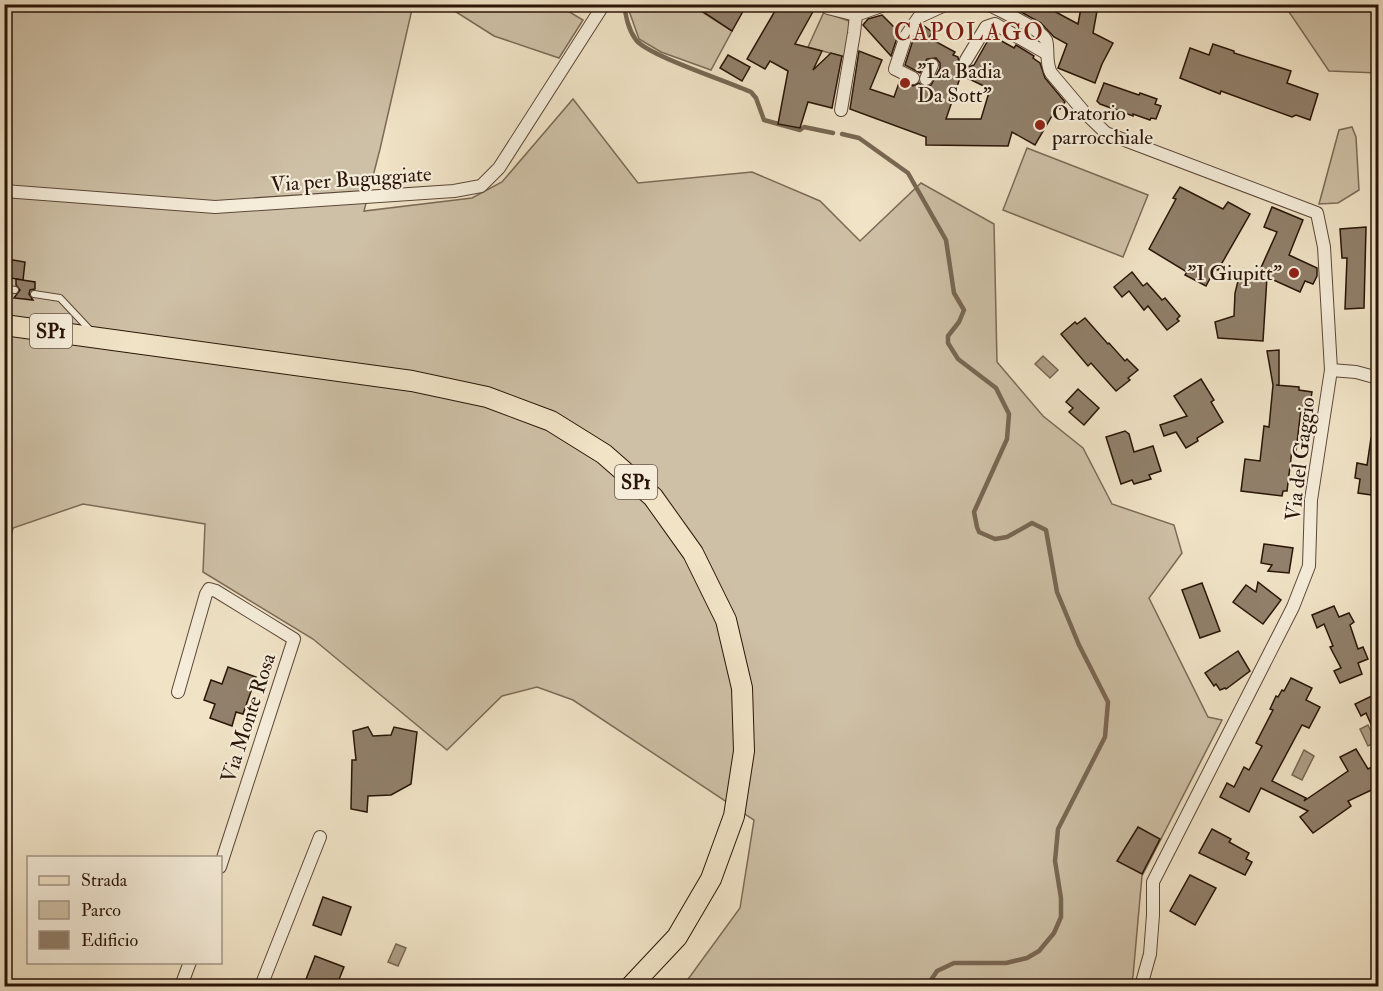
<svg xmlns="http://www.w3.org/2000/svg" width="1383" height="991" font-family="'IM FELL Double Pica',serif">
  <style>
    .green { fill: #cec0a6; stroke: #7c6a57; stroke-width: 1.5 }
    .water { fill: #ad9d85; stroke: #796753; stroke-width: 1.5 }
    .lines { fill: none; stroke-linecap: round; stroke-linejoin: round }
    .stream { stroke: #796753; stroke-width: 4.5 }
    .building { fill: #91806b; stroke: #2a1508; stroke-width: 1.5; fill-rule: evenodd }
    .lane-casing { stroke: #5c4838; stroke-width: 8 }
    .street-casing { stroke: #5c4838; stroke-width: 14 }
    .primary-casing { stroke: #2a1508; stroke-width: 22 }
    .lane { stroke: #f5edda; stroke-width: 6 }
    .street { stroke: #f5edda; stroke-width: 12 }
    .primary { stroke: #f0e3c6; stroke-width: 20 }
    .poi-dot { fill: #8f2418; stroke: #f5edda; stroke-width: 2 }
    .labels { text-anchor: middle; stroke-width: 4.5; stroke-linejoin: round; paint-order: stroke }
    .shield { fill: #f5edda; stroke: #675647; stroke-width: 1.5 }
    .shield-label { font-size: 20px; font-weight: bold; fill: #2a1508 }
    .poi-label { font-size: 21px; fill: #2a1508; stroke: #f5edda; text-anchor: start }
    .street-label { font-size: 21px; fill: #2a1508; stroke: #f5edda }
    .quarter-label { font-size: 24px; letter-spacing: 1.5px; fill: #7a1f14; stroke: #f5edda }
  </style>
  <rect width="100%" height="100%" fill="#f0e3c6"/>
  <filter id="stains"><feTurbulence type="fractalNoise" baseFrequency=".00333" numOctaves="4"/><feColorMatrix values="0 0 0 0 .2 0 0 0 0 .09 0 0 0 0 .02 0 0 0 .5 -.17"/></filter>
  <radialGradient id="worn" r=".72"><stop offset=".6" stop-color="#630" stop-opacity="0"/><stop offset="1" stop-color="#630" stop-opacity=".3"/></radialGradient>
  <g class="green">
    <polygon points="5,5 413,5 380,149 364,211 472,198 502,182 573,99 638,183 752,172 820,201 860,241 921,183 994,224 997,362 1043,416 1083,448 1112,504 1174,525 1182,553 1149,598 1208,717 1222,720 1142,876 1133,976 1130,986 683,986 740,908 754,820 573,700 537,687 502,696 447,750 313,639 203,572 205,524 83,504 13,528 5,558"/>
    <polygon points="445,5 558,5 583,20 559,58 494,36"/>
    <polygon points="627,5 698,5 696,8 732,31 711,70 661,52 639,39"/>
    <polygon points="1286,5 1378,5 1378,73 1329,71 1287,9"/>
    <polygon points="824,12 849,21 848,58 808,47"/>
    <polygon points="1352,127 1356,137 1359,190 1338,203 1319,204 1339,130"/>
    <polygon points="1027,148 1148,195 1123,257 1003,210"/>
  </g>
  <g class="water">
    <polygon points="1043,356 1058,370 1050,378 1035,364"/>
    <polygon points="1368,725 1376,742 1368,746 1360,729"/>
    <polygon points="1304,750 1314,756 1302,780 1292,775"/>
    <polygon points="396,944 406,948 398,966 388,962"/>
  </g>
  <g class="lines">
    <g class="stream">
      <path d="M624 4C626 17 628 29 636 40 649 56 727 81 751 92L756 98 764 120 800 130 804 127 833 133"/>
      <polyline points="842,134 859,138 908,173 946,240 954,293 964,310 959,322 948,336 948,343 958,359 996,388 1009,414 1007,439 974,512 977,527 979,532 995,539 1007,537 1032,523 1046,530 1057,592 1079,645 1108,702 1105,737 1058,829 1055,861 1061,898 1061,917 1054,933 1039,951 1027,958 1006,963 954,963 937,971 927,986"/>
    </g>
  </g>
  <g class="building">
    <polygon points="691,4 747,4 732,31"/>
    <polygon points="779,4 814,4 815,8 795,44 822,51 813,70 831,53 842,56 832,108 808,102 800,128 778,124 788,71 770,61 765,69 747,59"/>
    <polygon points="1007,4 1041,4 1078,24 1081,8 1097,11 1093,33 1113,43 1102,64 1095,83 1058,68 1067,44 1054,37 1041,23"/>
    <polygon points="882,15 899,32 891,56 863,25 868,19"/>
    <path d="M923 25 932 32 929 38 955 52 953 55 958 57 959 64 965 68 974 65 991 35 1014 48 1016 45 1034 56 1033 58 1040 63 1045 78 1065 102 1060 109 1057 107 1035 145 1012 132 1008 146 926 145V137L850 109 859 51 882 60 870 89 894 97 900 80 913 86 919 83 923 87 931 85 940 68V63L936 58 927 59 920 73 905 65 913 40ZM961 75 990 89 981 119H946Z"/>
    <polygon points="1213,44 1234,51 1234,53 1291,71 1287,83 1318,94 1310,120 1296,115 1292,117 1221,91 1220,94 1180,78 1190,48 1209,55"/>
    <polygon points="728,55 750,67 742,81 720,68"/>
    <polygon points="1104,83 1139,95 1140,93 1157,99 1155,104 1161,106 1156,119 1151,118 1150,120 1133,114 1133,116 1100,104 1097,101"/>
    <polygon points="1180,187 1223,209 1228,202 1250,214 1218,270 1215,269 1206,286 1185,275 1187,272 1149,249 1176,199 1173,198"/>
    <polygon points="1272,207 1303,220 1289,255 1317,268 1317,276 1313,284 1305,281 1300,292 1267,277 1263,341 1218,338 1215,322 1234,316 1235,293 1239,277 1255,281 1277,232 1264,227"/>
    <polygon points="1366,227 1364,308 1345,309 1347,258 1342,258 1340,229"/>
    <polygon points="7,259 25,262 23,280 4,277"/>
    <polygon points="1132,272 1143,286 1147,283 1162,300 1165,298 1180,316 1177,319 1179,321 1167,330 1148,306 1144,310 1129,291 1122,297 1114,287"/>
    <polygon points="16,279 35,282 35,289 30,290 29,294 33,300 14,298 20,290 16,285"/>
    <polygon points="1085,318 1108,344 1109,343 1125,361 1127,359 1138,370 1128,378 1130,380 1116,391 1091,363 1088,366 1061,334 1075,322 1077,324"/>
    <polygon points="1279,350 1279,385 1276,385 1299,387 1299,390 1312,392 1309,410 1301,409 1296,451 1292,450 1287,491 1283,491 1282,496 1241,491 1245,459 1260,461 1264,426 1269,427 1273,385 1267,351"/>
    <polygon points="1201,379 1214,400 1211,402 1223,422 1197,438 1198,441 1186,448 1176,432 1164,436 1160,425 1187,416 1174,396"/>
    <polygon points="1078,389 1099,408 1084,425 1069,412 1073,408 1066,402"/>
    <polygon points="1125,431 1129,434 1134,452 1153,446 1161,471 1149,475 1151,479 1134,484 1132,480 1121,484 1106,437"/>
    <polygon points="1371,438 1378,438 1378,496 1358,493 1360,479 1355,478 1357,463 1367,465"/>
    <polygon points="1264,544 1293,548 1289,573 1268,571 1272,565 1261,563"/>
    <polygon points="1258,582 1281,600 1263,624 1233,602 1246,585 1256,592"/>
    <polygon points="1202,583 1220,631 1200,638 1182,590"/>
    <polygon points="1334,606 1339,617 1349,613 1354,622 1350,625 1358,649 1363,647 1368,659 1358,663 1362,674 1340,683 1334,671 1341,668 1330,647 1333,646 1324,624 1317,628 1312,615"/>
    <polygon points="1238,651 1250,671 1226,689 1225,688 1220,690 1216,684 1214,686 1205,673"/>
    <polygon points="228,667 256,677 243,714 236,712 232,726 210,718 215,704 204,700 211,680 222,684"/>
    <polygon points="1291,678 1312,688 1306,700 1320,707 1309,728 1302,725 1272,781 1306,798 1304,801 1348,771 1340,757 1356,749 1368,769 1378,764 1378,787 1348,801 1351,806 1313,833 1300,817 1308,811 1261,788 1249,812 1220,797 1227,783 1234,787 1244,767 1249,770 1262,746 1256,743 1273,710 1270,709 1276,696 1278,697 1282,690 1284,691"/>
    <polygon points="1378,693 1378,740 1366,713 1361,716 1355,704"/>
    <polygon points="368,727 373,736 391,735 394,727 417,732 411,784 391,795 368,796 367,812 351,809 352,760 356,760 353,731"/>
    <polygon points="1138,827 1160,839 1142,874 1117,861"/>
    <polygon points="1212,829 1231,839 1229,842 1249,853 1246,859 1252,862 1245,875 1199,853"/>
    <polygon points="1190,875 1216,888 1195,925 1170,911"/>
    <polygon points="323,897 351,907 341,935 313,925"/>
    <polygon points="315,956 344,967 336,987 303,987"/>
  </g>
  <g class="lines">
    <g class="lane-casing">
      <g id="lane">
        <polyline points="4,288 15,290"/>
        <polyline points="34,294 60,298 91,331"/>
      </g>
    </g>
    <g class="street-casing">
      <g id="street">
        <polyline points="822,4 828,8 856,15"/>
        <path d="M988 4C1000 11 1040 28 1046 40 1049 48 1045 62 1051 73L1084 112 1106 133 1317 213 1324 247 1331 370 1311 500 1309 566 1293 607 1153 882V915L1150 954 1141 986"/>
        <polyline points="856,15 887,4"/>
        <polyline points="966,60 986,27 995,24 1046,53"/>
        <polyline points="913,78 895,69 906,36 919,17 947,4"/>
        <polyline points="926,79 932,65"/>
        <polyline points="841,110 854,33 856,15"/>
        <polyline points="4,191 215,207 454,191 481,186 499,168 604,4"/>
        <polyline points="1331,370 1356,372 1378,378"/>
        <polyline points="178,692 206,594 209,589 216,591 294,639 220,867"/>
        <polyline points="181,986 190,962"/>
        <polyline points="261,986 320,837"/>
      </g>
    </g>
    <g class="primary-casing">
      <polyline id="primary" points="4,325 412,381 487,397 551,421 604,454 653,497 693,553 726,620 742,688 744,751 734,816 711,879 677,937 631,986"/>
    </g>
    <use href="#lane" class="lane"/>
    <use href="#street" class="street"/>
    <use href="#primary" class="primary"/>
  </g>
  <g class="poi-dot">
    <circle cx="905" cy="83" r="6"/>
    <circle cx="1040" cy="125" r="6"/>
    <circle cx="1294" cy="273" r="6"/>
  </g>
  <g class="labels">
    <g class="shield">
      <rect x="30" y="314" width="42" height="34" rx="4.5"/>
      <rect x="615" y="465" width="42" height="34" rx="4.5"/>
    </g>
    <g class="shield-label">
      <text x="51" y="338">SP1</text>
      <text x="636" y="489">SP1</text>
    </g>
    <g class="poi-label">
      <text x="917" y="78">"La Badia<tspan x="917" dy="24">Da Sott"</tspan></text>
      <text x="1052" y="120">Oratorio<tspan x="1052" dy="24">parrocchiale</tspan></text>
      <text x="1282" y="280" text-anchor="end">"I Giupitt"</text>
    </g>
    <g class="street-label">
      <text transform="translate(351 179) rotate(-4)" y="7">Via per Buguggiate</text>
      <text transform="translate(1300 459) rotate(-83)" y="7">Via del Gaggio</text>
      <text transform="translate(248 718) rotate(-72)" y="7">Via Monte Rosa</text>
    </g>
    <g class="quarter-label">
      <text x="969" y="40">CAPOLAGO</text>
    </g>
  </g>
  <rect width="1383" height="991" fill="none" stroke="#f0e3c6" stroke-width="24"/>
  <rect x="6" y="6" width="1371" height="979" fill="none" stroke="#2a1508" stroke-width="3"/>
  <rect x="12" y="12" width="1359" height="967" fill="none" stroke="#2a1508" stroke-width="1.5"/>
  <rect x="27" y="856" width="195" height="108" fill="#f5edda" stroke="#a49786" stroke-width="1.5"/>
  <rect x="39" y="876" width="30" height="9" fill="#f0e3c6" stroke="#a49786" stroke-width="1.5"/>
  <text x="81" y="886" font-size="18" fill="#2a1508">Strada</text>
  <rect x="39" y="901" width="30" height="18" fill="#cec0a6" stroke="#a49786" stroke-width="1.5"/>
  <text x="81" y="916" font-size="18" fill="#2a1508">Parco</text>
  <rect x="39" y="931" width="30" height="18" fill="#91806b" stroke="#a49786" stroke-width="1.5"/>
  <text x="81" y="946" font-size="18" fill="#2a1508">Edificio</text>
  <rect width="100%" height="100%" filter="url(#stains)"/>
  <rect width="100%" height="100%" fill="url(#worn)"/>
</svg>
